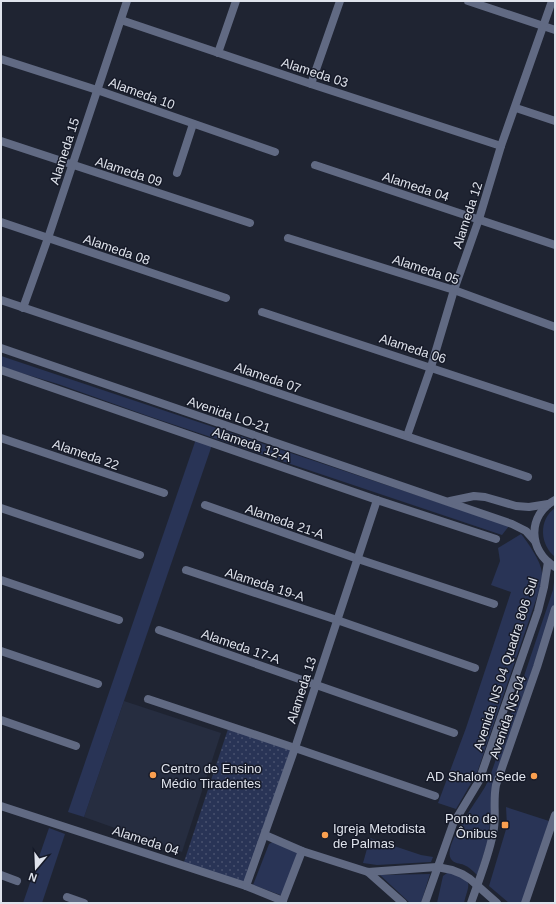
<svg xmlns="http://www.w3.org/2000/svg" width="556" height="904" font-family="Helvetica,sans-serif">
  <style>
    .built { fill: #262d40 }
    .green { fill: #293456 }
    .park { fill: url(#park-dots) }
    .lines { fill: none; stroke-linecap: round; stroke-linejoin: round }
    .minor { stroke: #616a83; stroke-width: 8 }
    .tertiary { stroke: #616a83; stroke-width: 8 }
    .poi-dot { fill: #fa9f4f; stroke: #161a28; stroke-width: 1.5 }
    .labels { text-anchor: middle; stroke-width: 3; stroke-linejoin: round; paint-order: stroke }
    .street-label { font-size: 13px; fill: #dfe3ec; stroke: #161a28 }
    .poi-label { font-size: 13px; fill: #dfe3ec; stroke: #161a28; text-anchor: start }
  </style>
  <defs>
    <pattern id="park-dots" width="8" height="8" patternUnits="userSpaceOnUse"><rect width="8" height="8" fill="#293456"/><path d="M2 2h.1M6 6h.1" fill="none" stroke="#48516e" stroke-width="1.8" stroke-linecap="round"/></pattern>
  </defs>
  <rect width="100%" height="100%" fill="#1f2432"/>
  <polygon class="built" points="124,701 221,733 182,852 84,817"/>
  <g class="green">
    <polygon points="1,356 509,526 502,535 148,416 58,384 1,367"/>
    <polygon points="196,439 212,445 84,817 68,812"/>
    <path d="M555 508V557C540 545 538 520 555 508Z"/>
    <path d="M521 534C527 541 539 559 541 568 543 575 542 582 540 588L477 773 456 809 438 803 466 728 511 592 491 585 500 561 498 548Z"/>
    <path d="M555 574V602L495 780 488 841 477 875C473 871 469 867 464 865 460 863 454 864 451 859 442 845 479 799 486 785 490 778 492 770 495 762L553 590Z"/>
    <polygon points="506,807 549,821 523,903 509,903 489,886 507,826"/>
    <polygon points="49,828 65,834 42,903 23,903"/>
    <polygon points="370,838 421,855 433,857 431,862 377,865 363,863"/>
    <polygon points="274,841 299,851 283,896 253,885 269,844"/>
    <path d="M453 872C474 882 469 883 464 903H437L443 876 447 873Z"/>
    <polygon points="430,874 421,903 410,903 380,875"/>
  </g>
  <polygon class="park" points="229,726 294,748 246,885 183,865"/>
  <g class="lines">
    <g class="minor">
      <polyline points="468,1 555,30"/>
      <polyline points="121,20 311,84 501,146"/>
      <polyline points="218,53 236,1"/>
      <polyline points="1,59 97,90 275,152"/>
      <polyline points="311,84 340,1"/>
      <polyline points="516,108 555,121"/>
      <polyline points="1,141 250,223"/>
      <polyline points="315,165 555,245"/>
      <polyline points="177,173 193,124"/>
      <polyline points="1,222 226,298"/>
      <polyline points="288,238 454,290 555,327"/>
      <polyline points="1,300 528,477"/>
      <polyline points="23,308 48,238 127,1"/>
      <polyline points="262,312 555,409"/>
      <polyline points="1,370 377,500 496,539"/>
      <polyline points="407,436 431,367 454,290 479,219 501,146 552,1"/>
      <polyline points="1,438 164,493"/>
      <polyline points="205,505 358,559 494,604"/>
      <polyline points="1,508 140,555"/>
      <polyline points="186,570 337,620 475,668"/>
      <polyline points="1,580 119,620"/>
      <polyline points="159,630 454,733"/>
      <polyline points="1,651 98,684"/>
      <polyline points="148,699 295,748 435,796"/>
      <polyline points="1,720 76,746"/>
      <polyline points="1,806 246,886 283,901"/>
      <polyline points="265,835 302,851 368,872 437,867 452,870 462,874 470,879 497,903"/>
      <polyline points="368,872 403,903"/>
      <polyline points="1,875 17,881"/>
      <polyline points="246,886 295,748 377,500"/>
      <polyline points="67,897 84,903"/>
      <polyline points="282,903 302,851"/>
      <polyline points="525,903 555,815"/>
    </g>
    <g class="tertiary">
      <polyline points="1,348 512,524 526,531 535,541"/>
      <path d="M555 500C527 515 528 551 555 567"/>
      <polyline points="450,501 474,496 485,497 516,506 529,507 548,504"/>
      <polyline points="425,903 453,824 479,781 538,611 544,587 548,562"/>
      <path d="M471 903C479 879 490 854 494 828 496 814 493 800 496 785L537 667 555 609"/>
    </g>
  </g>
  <g class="poi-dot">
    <circle cx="153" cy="775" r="4"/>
    <circle cx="534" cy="776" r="4"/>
    <rect x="501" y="821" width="8" height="8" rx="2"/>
    <circle cx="325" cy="835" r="4"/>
  </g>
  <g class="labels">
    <g class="street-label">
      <text transform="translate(315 72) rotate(18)" y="5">Alameda 03</text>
      <text transform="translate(142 93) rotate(20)" y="5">Alameda 10</text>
      <text transform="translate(64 151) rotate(-72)" y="5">Alameda 15</text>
      <text transform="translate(129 171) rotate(18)" y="5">Alameda 09</text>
      <text transform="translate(416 186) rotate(18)" y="5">Alameda 04</text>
      <text transform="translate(467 215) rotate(-72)" y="5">Alameda 12</text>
      <text transform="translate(117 249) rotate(19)" y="5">Alameda 08</text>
      <text transform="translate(426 269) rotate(18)" y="5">Alameda 05</text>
      <text transform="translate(413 348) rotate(18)" y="5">Alameda 06</text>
      <text transform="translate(268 377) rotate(19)" y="5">Alameda 07</text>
      <text transform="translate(229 414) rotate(19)" y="5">Avenida LO-21</text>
      <text transform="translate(252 444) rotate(19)" y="5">Alameda 12-A</text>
      <text transform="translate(86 454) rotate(19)" y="5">Alameda 22</text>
      <text transform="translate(285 521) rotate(19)" y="5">Alameda 21-A</text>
      <text transform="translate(265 584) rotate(18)" y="5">Alameda 19-A</text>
      <text transform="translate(241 646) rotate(19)" y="5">Alameda 17-A</text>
      <text transform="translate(505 664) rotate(-72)" y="5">Avenida NS 04 Quadra 806 Sul</text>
      <text transform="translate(301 690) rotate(-72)" y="5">Alameda 13</text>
      <text transform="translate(507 717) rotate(-71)" y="5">Avenida NS-04</text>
      <text transform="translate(146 840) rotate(18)" y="5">Alameda 04</text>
    </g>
    <g class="poi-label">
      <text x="161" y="773">Centro de Ensino<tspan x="161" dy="15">Médio Tiradentes</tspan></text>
      <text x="526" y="781" text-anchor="end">AD Shalom Sede</text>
      <text x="497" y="823" text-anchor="end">Ponto de<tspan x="497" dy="15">Ônibus</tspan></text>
      <text x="333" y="833">Igreja Metodista<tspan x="333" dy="15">de Palmas</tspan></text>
    </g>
  </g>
  <rect width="556" height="904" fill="none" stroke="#dfe3ec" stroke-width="4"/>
  <g transform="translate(36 868) rotate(199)" stroke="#161a28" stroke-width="3" paint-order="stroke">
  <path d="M0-3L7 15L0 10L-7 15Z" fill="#dfe3ec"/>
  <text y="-6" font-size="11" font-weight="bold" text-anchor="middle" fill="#dfe3ec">N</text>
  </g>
</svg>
